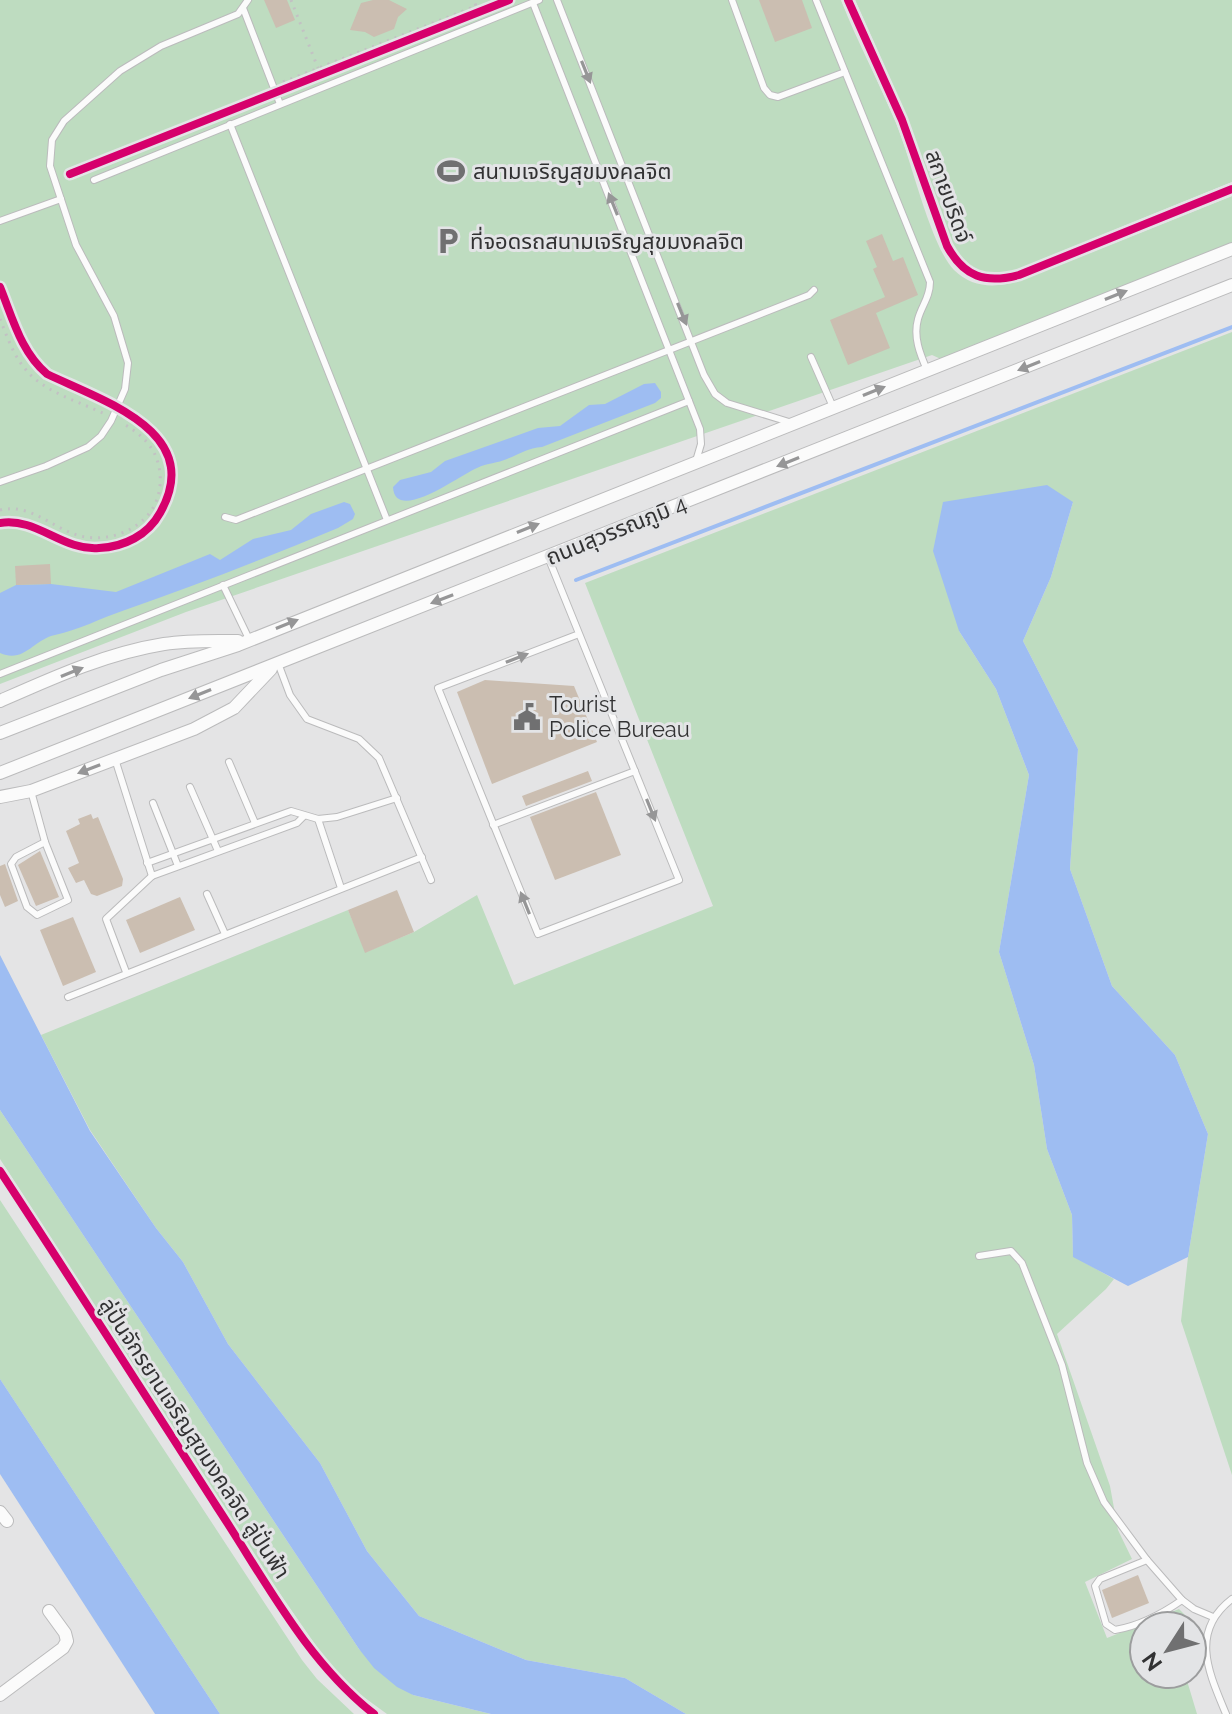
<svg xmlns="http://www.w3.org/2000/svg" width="1232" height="1714" font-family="Raleway,'Noto Sans Thai',sans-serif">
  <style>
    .green { fill: #bedcc0 }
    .water { fill: #9ebdf2 }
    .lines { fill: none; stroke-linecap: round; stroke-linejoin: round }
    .stream { stroke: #9ebdf2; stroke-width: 4 }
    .building { fill: #cbbeb1 }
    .service-casing { stroke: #bbbbbc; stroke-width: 8 }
    .minor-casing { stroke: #bbbbbc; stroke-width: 14 }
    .path { stroke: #c2c2c3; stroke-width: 3; stroke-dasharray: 2 6; stroke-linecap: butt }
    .service { stroke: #fbfbfb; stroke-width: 6 }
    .minor { stroke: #fbfbfb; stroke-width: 12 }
    .cycleway-casing { stroke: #e3e4e6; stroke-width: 13 }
    .cycleway { stroke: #d6006c; stroke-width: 8 }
    .oneway { fill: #969697 }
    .labels { text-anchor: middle; stroke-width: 6; stroke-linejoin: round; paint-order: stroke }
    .poi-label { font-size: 22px; fill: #323233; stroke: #e3e4e6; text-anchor: start }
    .street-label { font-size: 22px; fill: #323233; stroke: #e3e4e6 }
  </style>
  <rect width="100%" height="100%" fill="#e4e4e5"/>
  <g class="green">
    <path d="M0 0H841C857 42 879 81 896 123 911 158 930 245 954 270 973 289 998 288 1022 280L1232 196V243L943 360 932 355 186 612 0 684Z"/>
    <path d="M855 0H1232V182L1016 270C987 278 966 271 951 244L907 117Z"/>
    <polygon points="1232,332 1232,1475 1181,1321 1188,1257 1208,1134 1175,1055 1112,986 1070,869 1078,749 1023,641 1051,577 1073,502 959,631 996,689 1029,775 999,952 1034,1065 1047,1149 1072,1215 1073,1256 1114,1279 1106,1289 1057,1334 1110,1486 1118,1530 1132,1559 1085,1582 1107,1638 1179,1609 1188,1618 1186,1626 1144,1626 1144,1674 1185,1674 1197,1714 686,1714 625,1678 526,1660 419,1616 367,1551 320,1463 228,1344 183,1262 156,1228 90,1130 41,1035 348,910 366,952 414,932 477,895 514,985 713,906 585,583"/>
    <polygon points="0,1110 359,1649 413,1695 491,1714 387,1714 354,1690 330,1666 274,1585 0,1159"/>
    <polygon points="0,1200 302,1660 317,1679 354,1714 220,1714 0,1379"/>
  </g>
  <g class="water">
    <path d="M655 383 661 392V398L655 403 542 447C528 448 520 454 507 459 498 463 487 463 477 468 463 473 395 525 393 487L400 480 431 472 445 461 538 428 560 426 589 405 605 404 644 384Z"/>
    <polygon points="1047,485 1073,502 1051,577 1023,641 1078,749 1070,869 1112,986 1175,1055 1208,1134 1188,1257 1128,1286 1073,1257 1072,1215 1047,1149 1034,1065 999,952 1029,775 996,689 959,631 933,551 943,502"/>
    <path d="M344 502 350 504 355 514 353 519 338 528C268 557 197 585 125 610 101 618 79 630 55 635 34 639 24 664 0 653V593L16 585 51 584 116 592 210 554 220 560 253 539 291 530 311 514Z"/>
    <polygon points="0,955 90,1131 156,1228 183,1262 228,1344 320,1463 367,1551 419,1616 526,1660 625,1678 686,1714 491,1714 413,1695 397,1687 374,1668 359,1649 0,1110"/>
    <polygon points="0,1379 220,1714 155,1714 0,1474"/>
  </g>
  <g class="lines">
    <polyline class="stream" points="576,580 1232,327"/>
  </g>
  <g class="building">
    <polygon points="264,0 287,0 295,20 276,28"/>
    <polygon points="373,0 389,0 407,9 398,17 394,29 374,37 365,32 350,30 361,3"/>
    <polygon points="759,0 802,0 812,28 775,42"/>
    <polygon points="882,234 893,261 903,257 918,295 876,313 890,348 848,365 830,320 885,297 873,269 877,267 866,241"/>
    <polygon points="50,564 51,584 16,585 15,566"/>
    <polygon points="485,680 574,686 597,742 492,784 457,692"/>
    <polygon points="588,771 592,781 526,806 522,796"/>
    <polygon points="596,792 621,855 555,880 530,817"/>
    <polygon points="91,814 93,819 98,817 123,879 122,886 97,896 91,894 84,880 76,883 68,868 79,863 66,831 80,824 78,819"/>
    <polygon points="40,851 59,897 36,906 18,865"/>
    <polygon points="5,864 18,901 5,907 0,895 0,866"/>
    <polygon points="397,890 414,932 365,953 348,910"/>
    <polygon points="180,897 195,930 140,953 126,920"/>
    <polygon points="73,917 96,972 63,986 40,930"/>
    <polygon points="1138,1575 1149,1603 1112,1618 1102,1590"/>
  </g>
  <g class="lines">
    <g class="service-casing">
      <g id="service">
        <polyline points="557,0 704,375 715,394 727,403 789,422"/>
        <polyline points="732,0 764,88 770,95 778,97 845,72"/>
        <path d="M816 0 930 282C930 297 922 305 918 319 913 337 920 354 927 370"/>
        <polyline points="533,3 700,429 701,444 696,461"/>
        <polyline points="243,8 280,104"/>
        <polyline points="230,124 387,520"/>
        <polyline points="94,180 539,0"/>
        <polyline points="0,221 61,199"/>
        <polyline points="811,357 833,407"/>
        <polyline points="0,482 46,466 88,447 101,436 111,421 125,389 128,363 114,316 76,245 50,166 52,140 64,121 120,71 161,46 238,14 248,0"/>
        <polyline points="225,517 236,520 809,295 814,290"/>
        <polyline points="548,557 679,880 538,934 438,688 579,634"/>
        <polyline points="223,585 249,639"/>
        <polyline points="278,663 290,695 307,719 359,739 379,758 431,880"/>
        <polyline points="0,674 689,401"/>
        <polyline points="115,759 152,876 297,823 304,816"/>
        <polyline points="229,762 255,823"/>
        <polyline points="190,787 218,851"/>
        <polyline points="31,791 45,842"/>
        <polyline points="153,803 178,866"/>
        <polyline points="318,819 341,888"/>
        <polyline points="493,825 635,771"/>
        <polygon points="45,842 68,900 37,915 27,907 11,864 16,857"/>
        <polyline points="147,863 291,811 318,819 337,817 397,798"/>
        <polyline points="207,894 225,934"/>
        <polyline points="126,972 106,919 152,876"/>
        <polyline points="68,997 422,857"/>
        <polyline points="979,1256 1011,1251 1022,1263 1062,1365 1087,1463 1104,1502 1147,1560 1182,1600 1194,1609 1213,1617"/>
        <path d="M1147 1560 1100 1579 1095 1586 1106 1624 1115 1630C1139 1626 1162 1614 1182 1600"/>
        <path d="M1226 1714C1209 1673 1189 1632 1232 1599"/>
      </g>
    </g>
    <g class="minor-casing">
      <g id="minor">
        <path d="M0 701C52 678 107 653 164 644 189 640 213 641 238 641"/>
        <polyline points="0,733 161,670 238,645 1232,249"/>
        <polyline points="0,773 1232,285"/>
        <polyline points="0,797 31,791 194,729 234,708 271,669"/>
        <polyline points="0,1512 7,1521"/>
        <polyline points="0,1695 63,1648 67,1641 65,1633 49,1611"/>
      </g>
    </g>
    <g class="path">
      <polyline points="291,0 318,68"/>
      <polyline points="283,82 476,6 474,0"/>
      <path d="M0 319C7 336 13 355 26 370 44 392 80 402 105 414"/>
      <path d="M0 510C27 504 46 522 69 532 95 544 129 537 148 515 160 501 163 480 158 463 153 444 138 432 122 423"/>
    </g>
    <use href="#service" class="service"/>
    <use href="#minor" class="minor"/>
    <g class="cycleway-casing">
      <g id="cycleway">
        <path d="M848 0 902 120 947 246C964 277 985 284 1019 275L1232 189"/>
        <polyline points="70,174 509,0"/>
        <path d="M0 287C13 319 21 352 47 374 103 401 206 432 160 513 148 535 124 547 99 548 62 551 37 517 0 523"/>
        <path d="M0 1171C73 1282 145 1395 217 1507 264 1578 306 1661 374 1714"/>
      </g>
    </g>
    <use href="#cycleway" class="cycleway"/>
  </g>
  <defs><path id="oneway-solid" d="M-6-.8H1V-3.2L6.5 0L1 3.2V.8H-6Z" transform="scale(2)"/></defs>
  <g class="oneway">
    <use href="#oneway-solid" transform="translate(586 72) rotate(68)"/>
    <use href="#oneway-solid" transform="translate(613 204) rotate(-112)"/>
    <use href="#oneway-solid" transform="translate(1116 295) rotate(-22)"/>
    <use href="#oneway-solid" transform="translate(682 314) rotate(68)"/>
    <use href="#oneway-solid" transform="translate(1029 366) rotate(158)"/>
    <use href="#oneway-solid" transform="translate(874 391) rotate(-22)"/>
    <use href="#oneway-solid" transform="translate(788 462) rotate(158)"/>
    <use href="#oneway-solid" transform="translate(528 528) rotate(-22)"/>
    <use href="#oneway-solid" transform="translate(442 599) rotate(159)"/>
    <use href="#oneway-solid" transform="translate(287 624) rotate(-22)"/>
    <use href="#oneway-solid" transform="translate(517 658) rotate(-21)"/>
    <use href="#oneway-solid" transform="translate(72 672) rotate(-22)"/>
    <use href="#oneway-solid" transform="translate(200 694) rotate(158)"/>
    <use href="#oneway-solid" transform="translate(89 769) rotate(159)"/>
    <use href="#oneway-solid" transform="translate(651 810) rotate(68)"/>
    <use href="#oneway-solid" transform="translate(525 903) rotate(-112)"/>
  </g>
  <defs>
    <g id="stadium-bare" transform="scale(2.16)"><path d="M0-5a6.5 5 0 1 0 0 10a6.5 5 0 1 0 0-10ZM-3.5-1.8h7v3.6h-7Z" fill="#707071" stroke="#e3e4e6" stroke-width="2.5" paint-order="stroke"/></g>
    <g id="parking-bare" transform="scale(2.16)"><path d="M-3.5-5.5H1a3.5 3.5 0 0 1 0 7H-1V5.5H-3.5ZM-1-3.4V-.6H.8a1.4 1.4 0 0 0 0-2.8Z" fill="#707071" stroke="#e3e4e6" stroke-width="2.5" paint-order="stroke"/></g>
    <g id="civic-bare" transform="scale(2.16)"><path d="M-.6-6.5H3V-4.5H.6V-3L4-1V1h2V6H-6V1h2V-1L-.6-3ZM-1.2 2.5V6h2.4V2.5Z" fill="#707071" stroke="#e3e4e6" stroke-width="2.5" paint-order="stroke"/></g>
  </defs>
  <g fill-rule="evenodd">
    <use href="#stadium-bare" x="451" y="171"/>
    <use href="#parking-bare" x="448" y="241"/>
    <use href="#civic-bare" x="527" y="717"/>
  </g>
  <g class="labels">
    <g class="poi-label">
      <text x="473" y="179">สนามเจริญสุขมงคลจิต</text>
      <text x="470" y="249">ที่จอดรถสนามเจริญสุขมงคลจิต</text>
      <text x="549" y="712">Tourist<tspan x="549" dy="25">Police Bureau</tspan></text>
    </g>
    <g class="street-label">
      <text transform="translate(949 196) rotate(70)" y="8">สกายบริดจ์</text>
      <text transform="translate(616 530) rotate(-22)" y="8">ถนนสุวรรณภูมิ 4</text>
      <text transform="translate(195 1438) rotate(57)" y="8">ลู่ปั่นจักรยานเจริญสุขมงคลจิต ลู่ปั่นฟ้า</text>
    </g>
  </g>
  <g transform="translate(1168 1650) rotate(234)"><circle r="38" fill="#e3e4e6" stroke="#9c9d9e" stroke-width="2"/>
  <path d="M0-6L14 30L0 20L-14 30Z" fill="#707071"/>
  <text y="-12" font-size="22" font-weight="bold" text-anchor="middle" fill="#323233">N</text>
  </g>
</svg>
